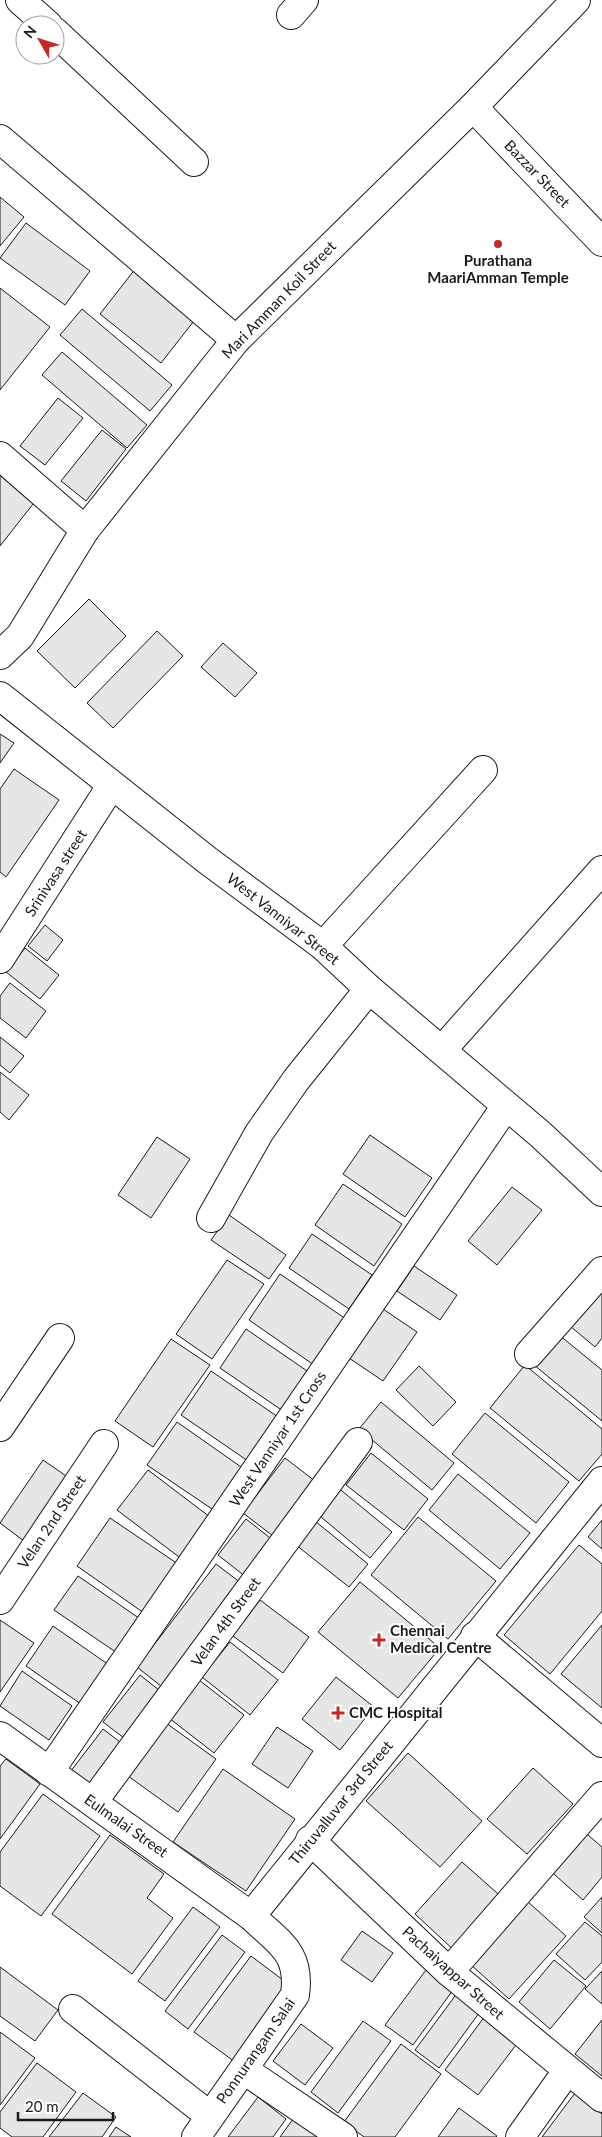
<svg xmlns="http://www.w3.org/2000/svg" width="602" height="2137" font-family="Lato,sans-serif">
  <style>
    .building { fill: #e6e6e6; stroke: #1a1a1a }
    .lines { fill: none; stroke-linecap: round; stroke-linejoin: round }
    .street-casing { stroke: #1a1a1a; stroke-width: 30 }
    .secondary-casing { stroke: #1a1a1a; stroke-width: 30 }
    .street { stroke: #fff; stroke-width: 28 }
    .secondary { stroke: #fff; stroke-width: 28 }
    .poi-dot { fill: #c62828; stroke: #fff; stroke-width: 2 }
    .labels { text-anchor: middle; stroke-width: 4; stroke-linejoin: round; paint-order: stroke }
    .street-label { font-size: 15px; fill: #1a1a1a; stroke: #fff }
    .poi-label { font-size: 15px; font-weight: bold; fill: #1a1a1a; stroke: #fff; text-anchor: start }
  </style>
  <rect width="100%" height="100%" fill="#fff"/>
  <g class="building">
    <polygon points="0,197 24,217 0,246"/>
    <polygon points="26,223 90,271 65,305 0,258"/>
    <polygon points="136,268 197,317 161,363 100,314"/>
    <polygon points="0,288 50,327 0,390"/>
    <polygon points="82,309 172,385 150,411 60,335"/>
    <polygon points="62,352 147,425 127,448 42,375"/>
    <polygon points="58,398 83,418 45,465 20,446"/>
    <polygon points="102,430 126,449 86,501 61,481"/>
    <polygon points="0,469 37,499 0,546"/>
    <polygon points="89,599 126,636 75,688 37,651"/>
    <polygon points="157,631 183,656 113,728 87,703"/>
    <polygon points="223,643 257,673 235,697 201,667"/>
    <polygon points="0,734 14,743 0,763"/>
    <polygon points="14,769 59,800 6,877 0,872 0,789"/>
    <polygon points="45,925 63,940 47,961 28,946"/>
    <polygon points="25,948 59,975 40,999 6,972"/>
    <polygon points="10,983 46,1011 26,1038 0,1018 0,996"/>
    <polygon points="0,1037 24,1056 10,1073 0,1065"/>
    <polygon points="0,1072 29,1095 9,1120 0,1112"/>
    <polygon points="370,1135 432,1178 405,1217 343,1174"/>
    <polygon points="157,1137 190,1159 151,1218 118,1195"/>
    <polygon points="343,1184 402,1224 374,1266 315,1225"/>
    <polygon points="512,1187 542,1210 497,1265 468,1241"/>
    <polygon points="229,1215 286,1255 269,1279 211,1240"/>
    <polygon points="312,1234 372,1275 349,1309 289,1268"/>
    <polygon points="227,1260 264,1284 212,1359 176,1334"/>
    <polygon points="414,1266 457,1295 440,1320 397,1291"/>
    <polygon points="280,1274 346,1319 314,1365 249,1320"/>
    <polygon points="602,1275 602,1338 595,1347 564,1321"/>
    <polygon points="383,1309 417,1332 383,1381 349,1358"/>
    <polygon points="246,1329 310,1373 283,1411 220,1368"/>
    <polygon points="553,1330 602,1370 602,1421 528,1360"/>
    <polygon points="171,1339 210,1365 153,1447 115,1421"/>
    <polygon points="525,1365 602,1429 602,1454 579,1481 490,1408"/>
    <polygon points="419,1366 456,1402 433,1426 396,1390"/>
    <polygon points="211,1371 278,1417 248,1461 181,1415"/>
    <polygon points="381,1402 454,1463 432,1490 359,1429"/>
    <polygon points="485,1413 569,1482 536,1523 452,1454"/>
    <polygon points="177,1422 244,1469 215,1511 147,1465"/>
    <polygon points="371,1453 428,1499 404,1530 346,1485"/>
    <polygon points="285,1458 315,1481 273,1536 243,1513"/>
    <polygon points="43,1460 72,1480 28,1544 0,1523"/>
    <polygon points="148,1470 210,1517 179,1557 117,1510"/>
    <polygon points="458,1474 530,1533 500,1569 429,1510"/>
    <polygon points="336,1486 392,1532 370,1558 315,1512"/>
    <polygon points="310,1517 368,1564 349,1587 291,1541"/>
    <polygon points="418,1517 496,1581 448,1639 371,1575"/>
    <polygon points="110,1518 178,1564 144,1613 77,1566"/>
    <polygon points="246,1519 274,1541 246,1577 218,1555"/>
    <polygon points="602,1520 602,1549 588,1537"/>
    <polygon points="579,1545 602,1564 602,1611 550,1674 504,1635"/>
    <polygon points="216,1564 245,1586 166,1690 137,1667"/>
    <polygon points="78,1576 146,1623 123,1657 54,1610"/>
    <polygon points="360,1582 440,1648 398,1698 318,1632"/>
    <polygon points="260,1600 309,1637 283,1673 233,1636"/>
    <polygon points="0,1620 34,1643 0,1692"/>
    <polygon points="602,1625 602,1708 561,1674"/>
    <polygon points="53,1626 109,1665 81,1704 26,1666"/>
    <polygon points="230,1642 278,1680 250,1715 202,1677"/>
    <polygon points="22,1671 72,1706 49,1740 0,1706"/>
    <polygon points="140,1675 164,1694 128,1741 103,1722"/>
    <polygon points="336,1677 374,1707 340,1750 302,1719"/>
    <polygon points="199,1680 244,1715 214,1753 169,1718"/>
    <polygon points="166,1723 216,1759 178,1812 128,1776"/>
    <polygon points="277,1727 313,1751 288,1788 252,1764"/>
    <polygon points="103,1729 124,1745 88,1792 67,1776"/>
    <polygon points="408,1753 482,1821 440,1867 366,1801"/>
    <polygon points="6,1759 40,1784 0,1839 0,1766"/>
    <polygon points="533,1768 573,1804 527,1854 487,1819"/>
    <polygon points="223,1769 295,1819 246,1891 173,1842"/>
    <polygon points="43,1794 100,1836 41,1916 0,1886 0,1852"/>
    <polygon points="581,1829 602,1847 602,1877 583,1900 546,1867"/>
    <polygon points="110,1835 164,1874 147,1898 173,1918 132,1974 52,1914"/>
    <polygon points="462,1862 505,1900 457,1953 415,1914"/>
    <polygon points="602,1897 602,1933 584,1917"/>
    <polygon points="527,1901 566,1936 509,1999 470,1964"/>
    <polygon points="193,1907 220,1927 165,2001 138,1981"/>
    <polygon points="585,1922 602,1936 602,1962 585,1980 556,1954"/>
    <polygon points="362,1931 393,1953 372,1982 341,1960"/>
    <polygon points="222,1935 245,1952 188,2029 165,2011"/>
    <polygon points="251,1956 291,1986 235,2062 194,2032"/>
    <polygon points="554,1960 586,1986 550,2029 519,2002"/>
    <polygon points="0,1967 58,2010 35,2041 0,2016"/>
    <polygon points="426,1970 453,1990 413,2045 385,2025"/>
    <polygon points="602,1971 602,2004 585,1989"/>
    <polygon points="458,1992 482,2009 439,2068 415,2050"/>
    <polygon points="485,2016 519,2041 478,2095 445,2070"/>
    <polygon points="602,2020 602,2076 575,2054"/>
    <polygon points="363,2021 391,2041 338,2113 311,2092"/>
    <polygon points="301,2024 333,2048 305,2085 273,2061"/>
    <polygon points="0,2032 35,2058 0,2105"/>
    <polygon points="401,2044 441,2074 395,2137 364,2137 344,2122"/>
    <polygon points="37,2063 76,2092 43,2137 12,2137 0,2128 0,2112"/>
    <polygon points="83,2093 116,2117 102,2137 49,2137"/>
    <polygon points="575,2093 602,2114 602,2137 542,2137"/>
    <polygon points="258,2097 286,2119 273,2137 228,2137"/>
    <polygon points="459,2108 497,2136 496,2137 438,2137"/>
    <polygon points="296,2115 325,2137 280,2137"/>
    <polygon points="116,2127 131,2137 109,2137"/>
  </g>
  <g class="lines">
    <g class="street-casing">
      <g id="street">
        <polyline points="20,0 48,25"/>
        <polyline points="291,15 304,0"/>
        <polyline points="55,32 194,162"/>
        <polyline points="0,139 236,340"/>
        <polyline points="0,456 85,530"/>
        <polyline points="0,696 207,860 323,946 369,989 540,1134 602,1192"/>
        <polyline points="323,946 483,770"/>
        <polyline points="0,959 111,786"/>
        <polyline points="442,1050 602,870"/>
        <polyline points="211,1218 259,1133 296,1080 369,989"/>
        <polyline points="529,1354 602,1271"/>
        <polyline points="0,1427 60,1338"/>
        <polyline points="0,1600 104,1444"/>
        <polyline points="475,1636 602,1743"/>
        <path d="M0 1736 251 1916C279 1943 301 1952 295 1995L196 2137"/>
        <polyline points="49,1772 506,1106"/>
        <polyline points="93,1802 358,1442"/>
        <polyline points="310,1840 449,1972 602,2098"/>
        <polyline points="251,1916 602,1481"/>
        <polyline points="449,1972 602,1796"/>
        <polyline points="73,2009 210,2116"/>
        <polyline points="244,2070 343,2137"/>
        <polyline points="520,2137 567,2071"/>
      </g>
    </g>
    <g class="secondary-casing">
      <g id="secondary">
        <polyline points="473,107 602,242"/>
        <polyline points="0,655 20,636 85,530 236,340 473,107 576,0"/>
      </g>
    </g>
    <use href="#street" class="street"/>
    <use href="#secondary" class="secondary"/>
  </g>
  <g class="poi-dot">
    <circle cx="498" cy="244" r="5"/>
    <path d="M376.5 1632.5h5v5h5v5h-5v5h-5v-5h-5v-5h5z"/>
    <path d="M335.5 1705.5h5v5h5v5h-5v5h-5v-5h-5v-5h5z"/>
  </g>
  <g class="labels">
    <g class="street-label">
      <text transform="translate(537 174) rotate(46)" y="5">Bazzar Street</text>
      <text transform="translate(279 300) rotate(-46)" y="5">Mari Amman Koil Street</text>
      <text transform="translate(56 873) rotate(-57)" y="5">Srinivasa street</text>
      <text transform="translate(283 919) rotate(38)" y="5">West Vanniyar Street</text>
      <text transform="translate(278 1439) rotate(-56)" y="5">West Vanniyar 1st Cross</text>
      <text transform="translate(52 1522) rotate(-56)" y="5">Velan 2nd Street</text>
      <text transform="translate(226 1622) rotate(-54)" y="5">Velan 4th Street</text>
      <text transform="translate(341 1803) rotate(-51)" y="5">Thiruvalluvar 3rd Street</text>
      <text transform="translate(126 1826) rotate(35)" y="5">Eulmalai Street</text>
      <text transform="translate(453 1973) rotate(42)" y="5">Pachaiyappar Street</text>
      <text transform="translate(256 2051) rotate(-55)" y="5">Ponnurangam Salai</text>
    </g>
    <g class="poi-label">
      <text x="498" y="266" text-anchor="middle">Purathana<tspan x="498" dy="17">MaariAmman Temple</tspan></text>
      <text x="390" y="1636">Chennai<tspan x="390" dy="17">Medical Centre</tspan></text>
      <text x="349" y="1718">CMC Hospital</text>
    </g>
  </g>
  <g transform="translate(40 40) rotate(309)"><circle r="24" fill="#ffffff" stroke="#a3a3a3"/>
  <path d="M0-4L9 19L0 12L-9 19Z" fill="#c62828"/>
  <text y="-8" font-size="14" font-weight="bold" text-anchor="middle" fill="#1a1a1a">N</text>
  </g>
  <path d="M18 2112v8h95v-8" fill="none" stroke="#1a1a1a" stroke-width="2.5"/>
  <text x="25" y="2112" font-size="15" fill="#1a1a1a" stroke="#ffffff" stroke-width="4" paint-order="stroke">20 m</text>
</svg>
